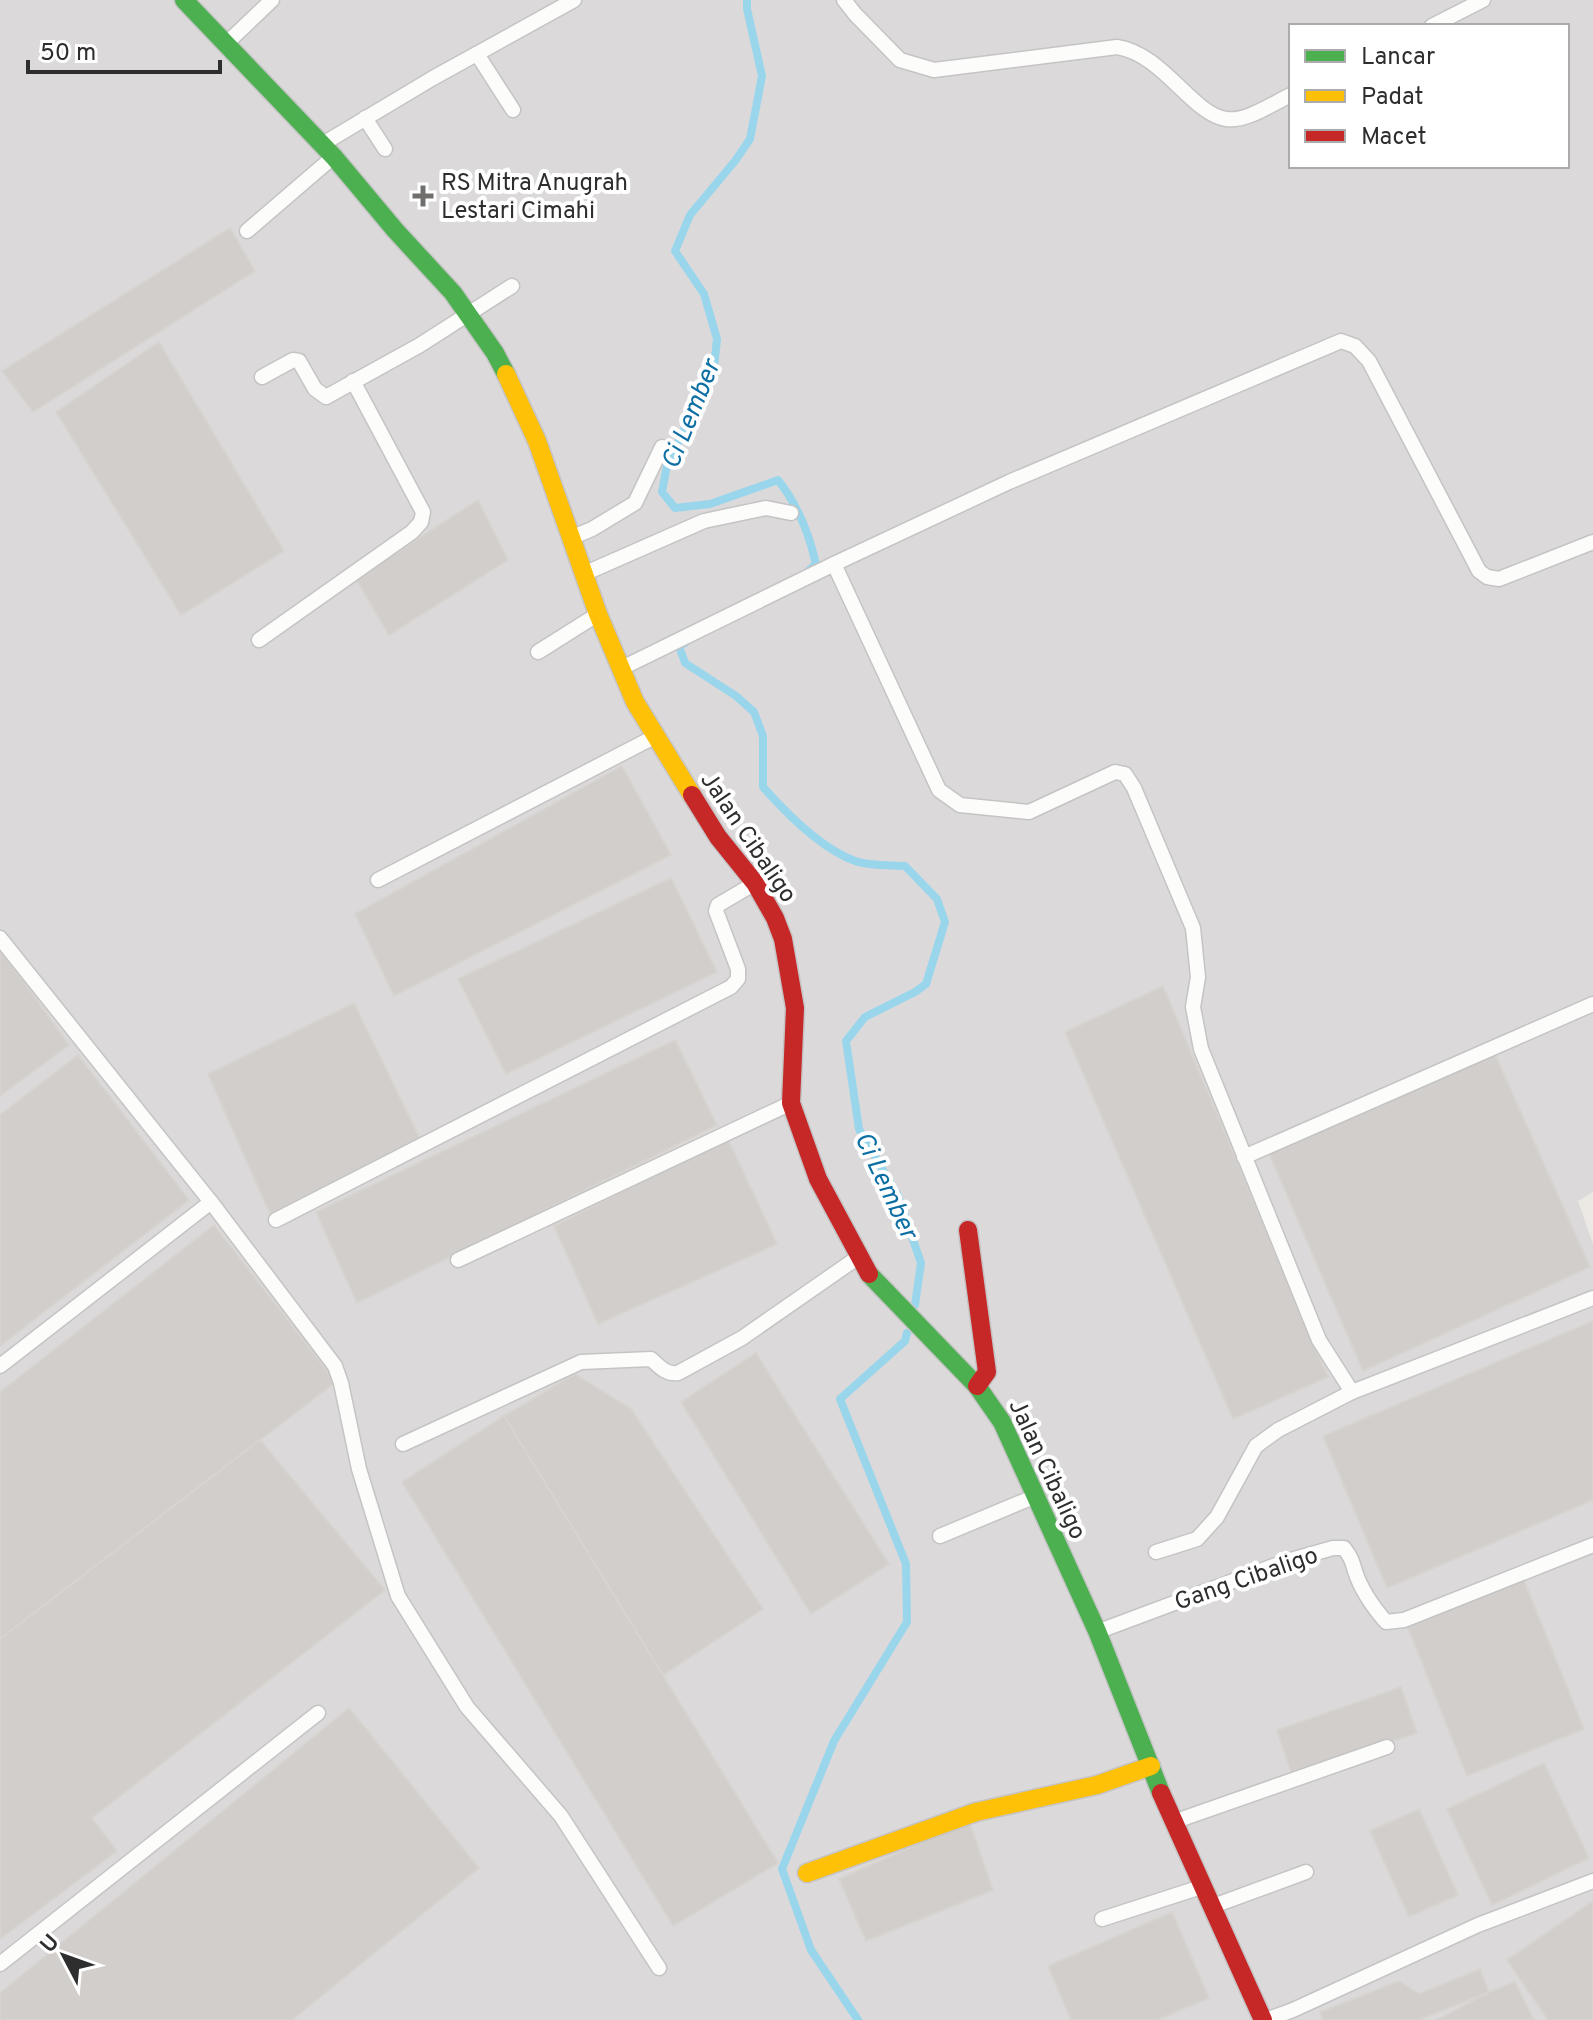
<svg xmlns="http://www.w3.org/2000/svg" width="1593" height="2020" font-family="Overpass,sans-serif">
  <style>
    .industrial { fill: #dcd9db; fill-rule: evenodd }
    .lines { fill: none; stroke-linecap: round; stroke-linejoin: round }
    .stream { stroke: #99d6ec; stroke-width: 8 }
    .building { fill: #d1cecb; stroke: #d7d4d0; stroke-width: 2 }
    .lane-casing { stroke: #c5c4c5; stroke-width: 17 }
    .fast-casing { stroke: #c5c4c5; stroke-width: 21 }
    .slow-casing { stroke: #c5c4c5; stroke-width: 21 }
    .jam-casing { stroke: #c5c4c5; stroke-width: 21 }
    .lane { stroke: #fcfcfb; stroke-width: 14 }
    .fast { stroke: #4caf50; stroke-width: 18 }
    .slow { stroke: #ffc107; stroke-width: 18 }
    .jam { stroke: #c62828; stroke-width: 18 }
    .poi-dot { fill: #706f6e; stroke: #fff; stroke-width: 3 }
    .labels { text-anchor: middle; stroke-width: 8; stroke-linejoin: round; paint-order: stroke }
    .poi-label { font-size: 24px; fill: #2e2e2e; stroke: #fff; text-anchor: start }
    .street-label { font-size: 24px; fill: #2e2e2e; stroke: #fff }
    .water-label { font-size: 26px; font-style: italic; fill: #0d6fa3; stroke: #fff }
  </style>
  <rect width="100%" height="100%" fill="#ece8e4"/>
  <path class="industrial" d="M0 0H1593V1192L1578 1201 1593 1244V2020H0ZM1291 26H1567V166H1291Z"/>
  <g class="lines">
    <g class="stream">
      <path d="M747 0V9L762 76 750 139 735 161 690 215 675 251 704 294 717 339 714 368 667 465 662 492 675 508 710 504 778 480C798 505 809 533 816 564L807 572"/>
      <path d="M685 643 679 646 685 663 736 696 754 712 763 736V787C786 813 822 849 855 861 869 866 890 865 905 866L937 899 945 922 926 984 915 992 865 1017 846 1041 859 1129 898 1196 921 1263 915 1305"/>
      <polyline points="858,2020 811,1950 782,1869 834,1741 907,1622 906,1564 840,1399 905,1341 907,1333"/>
    </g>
  </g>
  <g class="building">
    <polygon points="230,228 255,271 33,412 2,371"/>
    <polygon points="159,342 284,551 181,615 56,412"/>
    <polygon points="478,500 508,560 389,635 356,579"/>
    <polygon points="622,766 671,855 394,996 355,914"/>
    <polygon points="671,878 717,972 506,1074 458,979"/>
    <polygon points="0,949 69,1045 0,1096"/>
    <polygon points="1163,986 1328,1377 1233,1419 1065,1032"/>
    <polygon points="354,1003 421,1141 271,1216 208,1074"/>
    <polygon points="675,1040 717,1125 357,1303 316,1212"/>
    <polygon points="1494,1052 1590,1267 1363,1371 1268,1151"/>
    <polygon points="78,1055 189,1200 0,1346 0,1115"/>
    <polygon points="727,1137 777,1244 598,1324 554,1226"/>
    <polygon points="214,1225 336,1382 0,1639 0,1392"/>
    <polygon points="1593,1321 1593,1500 1387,1588 1323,1436"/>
    <polygon points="756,1353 889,1564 811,1614 681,1402"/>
    <polygon points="575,1374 631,1409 763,1609 663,1675 504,1416"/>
    <polygon points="504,1416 778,1863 673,1926 402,1482"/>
    <polygon points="260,1440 385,1590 92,1818 117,1851 0,1939 0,1639"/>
    <polygon points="1523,1578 1584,1729 1467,1776 1407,1625"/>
    <polygon points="1401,1687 1417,1733 1292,1775 1277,1730"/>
    <polygon points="349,1708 479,1868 292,2020 0,2020 0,1993"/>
    <polygon points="1544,1763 1589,1858 1492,1905 1447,1809"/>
    <polygon points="1419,1809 1458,1895 1409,1917 1370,1831"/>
    <polygon points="969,1821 993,1890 866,1941 839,1879"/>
    <polygon points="1593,1901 1593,2020 1548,2020 1507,1960"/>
    <polygon points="1172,1912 1209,1998 1157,2020 1071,2020 1048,1966"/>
    <polygon points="1480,1969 1489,1992 1419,2020 1323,2020 1320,2012 1399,1981 1419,1994"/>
    <polygon points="1515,1982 1534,2020 1437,2020 1489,1992"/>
  </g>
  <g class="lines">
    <g class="lane-casing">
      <g id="lane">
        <path d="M844 0 855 14 900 60 934 70 1117 47C1163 54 1192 114 1226 119 1247 122 1273 103 1291 95"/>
        <polyline points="1432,26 1483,0"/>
        <polyline points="229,41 272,0"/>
        <polyline points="477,54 513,110"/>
        <polyline points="365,118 385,149"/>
        <polyline points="326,142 433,78 574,0"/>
        <polyline points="247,231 332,158"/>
        <polyline points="262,377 293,360 299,361 315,389 326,397 420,345 512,286"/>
        <polyline points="573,537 592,529 635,503 662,447"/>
        <polyline points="834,564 939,790 960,805 1029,812 1115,772 1125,774 1134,788 1193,928 1198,977 1193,1007 1201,1049 1319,1340 1352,1392"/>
        <polyline points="588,572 704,521 766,508 791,513"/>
        <polyline points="259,640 412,532 421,522 423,512 353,381"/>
        <polyline points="538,652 595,616"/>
        <polyline points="624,667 834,564 1009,482 1341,341 1355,346 1369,361 1479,571 1487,577 1499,579 1593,542"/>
        <polyline points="378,880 654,737"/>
        <polyline points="0,938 211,1202 335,1366 341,1383 359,1469 398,1596 467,1707 561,1816 659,1968"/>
        <polyline points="1244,1157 1593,1004"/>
        <polyline points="276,1220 731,987 738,979 738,969 716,911 718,905 752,885"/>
        <polyline points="458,1260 787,1105"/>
        <polyline points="0,1366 211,1202"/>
        <path d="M403 1444 581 1362 651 1359C659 1366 666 1375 678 1373L742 1338 857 1258"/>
        <polyline points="940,1536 1031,1498"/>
        <polyline points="1156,1552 1197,1539 1217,1517 1256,1446 1278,1430 1352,1392 1593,1298"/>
        <path d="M1102 1630 1287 1561 1333 1548H1344C1351 1557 1352 1561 1355 1571 1361 1590 1373 1607 1386 1622L1404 1620 1593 1545"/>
        <polyline points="1176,1821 1387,1747"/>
        <polyline points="1216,1905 1306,1872"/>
        <polyline points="1102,1919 1201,1887"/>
        <polyline points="0,1964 318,1713"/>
        <polyline points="1266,2020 1293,2010 1478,1925 1593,1881"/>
      </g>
    </g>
    <g class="fast-casing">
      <g id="fast">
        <polyline points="184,0 334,157 395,230 453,293 495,353 506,374"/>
        <polyline points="869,1274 977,1386 1002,1422 1097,1631 1161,1793"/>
      </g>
    </g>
    <g class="slow-casing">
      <g id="slow">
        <polyline points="506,374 537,441 598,614 635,702 692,795"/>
        <polyline points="807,1873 976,1812 1097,1785 1151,1766"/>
      </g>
    </g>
    <g class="jam-casing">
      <g id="jam">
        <polyline points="692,795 718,837 755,883 775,918 783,939 795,1008 791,1103 818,1179 869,1274"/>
        <polyline points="968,1230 987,1372 977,1386"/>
        <polyline points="1161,1793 1263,2020"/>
      </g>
    </g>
    <use href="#lane" class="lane"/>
    <use href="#fast" class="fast"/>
    <use href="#slow" class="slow"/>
    <use href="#jam" class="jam"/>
  </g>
  <path class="poi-dot" d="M419 184h8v8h8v8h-8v8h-8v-8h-8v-8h8z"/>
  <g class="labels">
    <g class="poi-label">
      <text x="441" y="190">RS Mitra Anugrah<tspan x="441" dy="28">Lestari Cimahi</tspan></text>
    </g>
    <g class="street-label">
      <text transform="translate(749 837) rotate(56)" y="8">Jalan Cibaligo</text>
      <text transform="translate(1048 1469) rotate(65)" y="8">Jalan Cibaligo</text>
      <text transform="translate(1246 1578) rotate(-19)" y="8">Gang Cibaligo</text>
    </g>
    <g class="water-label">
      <text transform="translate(690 414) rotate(-68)" y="9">Ci Lember</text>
      <text transform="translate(887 1185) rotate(65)" y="9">Ci Lember</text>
    </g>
  </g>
  <rect x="1289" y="24" width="280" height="144" fill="#ffffff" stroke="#ababab" stroke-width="2"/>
  <rect x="1305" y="50" width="40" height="12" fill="#4caf50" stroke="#ababab" stroke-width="2"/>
  <text x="1361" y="64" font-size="24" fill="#2e2e2e">Lancar</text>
  <rect x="1305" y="90" width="40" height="12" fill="#ffc107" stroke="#ababab" stroke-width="2"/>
  <text x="1361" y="104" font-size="24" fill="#2e2e2e">Padat</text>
  <rect x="1305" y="130" width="40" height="12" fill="#c62828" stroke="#ababab" stroke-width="2"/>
  <text x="1361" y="144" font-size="24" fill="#2e2e2e">Macet</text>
  <g transform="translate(64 1956) rotate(311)" stroke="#ffffff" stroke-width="6" paint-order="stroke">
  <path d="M0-6L14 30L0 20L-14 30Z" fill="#2e2e2e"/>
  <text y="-12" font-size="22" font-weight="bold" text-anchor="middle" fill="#2e2e2e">U</text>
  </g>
  <path d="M28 60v12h192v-12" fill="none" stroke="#2e2e2e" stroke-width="4"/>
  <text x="40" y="60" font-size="24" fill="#2e2e2e" stroke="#ffffff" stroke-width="6" paint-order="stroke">50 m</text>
</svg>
